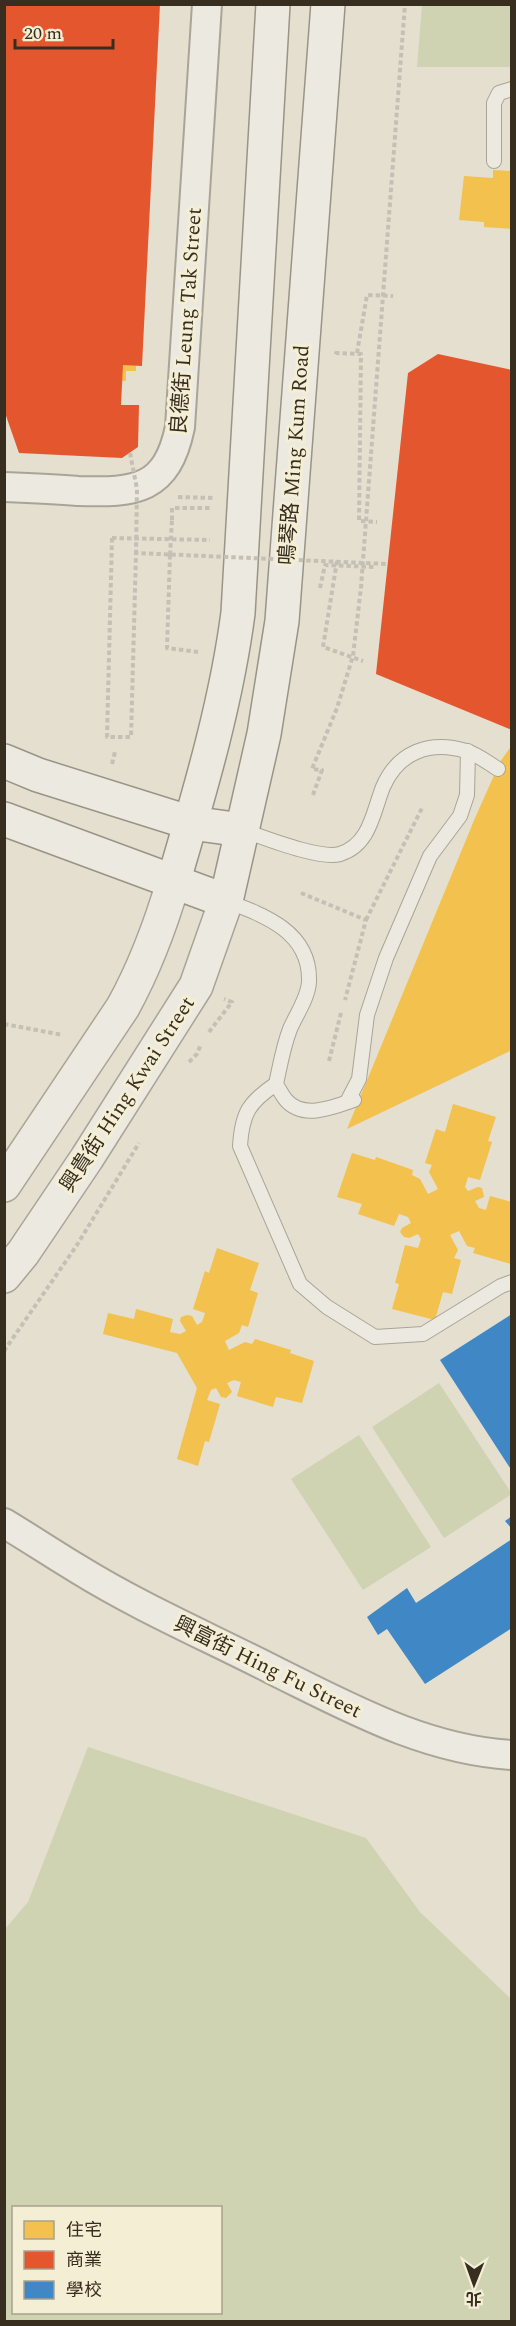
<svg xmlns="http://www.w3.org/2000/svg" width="516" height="2326" font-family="Spectral,'Noto Sans TC',serif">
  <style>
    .green { fill: #d0d3b1; fill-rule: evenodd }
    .homes { fill: #f2c14e }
    .shops { fill: #e4572e }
    .schools { fill: #3f88c5 }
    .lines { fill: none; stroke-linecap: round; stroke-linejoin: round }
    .service-casing { stroke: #a9a497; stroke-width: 16 }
    .minor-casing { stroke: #a9a497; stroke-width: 32 }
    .tertiary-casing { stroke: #a9a497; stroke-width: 36 }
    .secondary-casing { stroke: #999487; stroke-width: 36 }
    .path { stroke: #c5c0b6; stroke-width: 4; stroke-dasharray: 4.5 3; stroke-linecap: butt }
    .service { stroke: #ece9e0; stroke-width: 14 }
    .minor { stroke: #ece9e0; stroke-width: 28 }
    .tertiary { stroke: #ece9e0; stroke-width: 33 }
    .secondary { stroke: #ece9e0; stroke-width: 33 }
    .path-bridge { stroke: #c5c0b6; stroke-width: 4; stroke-dasharray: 4.5 3; stroke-linecap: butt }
    .labels { text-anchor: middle; stroke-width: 6; stroke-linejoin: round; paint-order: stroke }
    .street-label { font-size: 21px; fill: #382e20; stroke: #f4eed5 }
  </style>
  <rect width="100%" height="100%" fill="#e4dfce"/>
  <g class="green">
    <polygon points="422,5 511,5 511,67 417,67"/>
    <polygon points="439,1383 512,1494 444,1538 372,1427"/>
    <polygon points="359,1435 431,1547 363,1590 291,1479"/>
    <path d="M88 1747 366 1838 420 1912 511 1999V2321H5V1929L28 1902ZM14 2208H220V2312H14Z"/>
  </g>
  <g class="homes">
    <polygon points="493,170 512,171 512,229 484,227 484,222 459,220 464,176 493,178"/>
    <polygon points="43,289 67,289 66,320 75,320 76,291 100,291 99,320 128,321 127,331 137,331 136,346 98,344 98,356 136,357 136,371 126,371 126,381 97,380 96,409 72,408 73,379 64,379 63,408 39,407 40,378 11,377 11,368 4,367 4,352 40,354 41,343 4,342 4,327 12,327 13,318 42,319"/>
    <polygon points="512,745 512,1050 347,1129 475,818 500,762"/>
    <polygon points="453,1104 496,1117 488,1141 492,1142 480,1180 468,1177 465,1187 468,1191 478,1187 482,1188 484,1197 475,1201 479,1208 486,1210 490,1196 512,1202 512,1262 511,1264 473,1253 475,1248 467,1246 459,1231 450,1235 458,1250 454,1258 461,1260 452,1294 443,1292 435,1320 392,1309 399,1284 395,1283 405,1245 418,1248 421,1239 418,1234 409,1238 404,1237 400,1232 402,1228 411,1223 408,1217 399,1214 394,1226 358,1214 362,1204 337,1197 352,1153 375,1160 376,1157 413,1170 412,1175 420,1179 428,1194 438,1189 429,1172 432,1165 425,1163 436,1129 445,1132"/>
    <polygon points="217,1248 259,1263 250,1290 258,1293 248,1327 242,1325 239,1333 225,1341 229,1350 245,1342 252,1344 255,1339 291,1350 290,1353 314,1361 302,1403 276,1397 273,1407 237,1396 241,1382 234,1380 227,1383 232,1392 226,1398 221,1397 216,1388 211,1390 207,1400 220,1404 209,1442 205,1441 198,1466 177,1459 197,1388 177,1353 103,1334 108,1313 134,1319 136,1309 173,1319 170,1332 180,1334 186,1331 180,1321 181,1317 187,1315 192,1316 197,1325 202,1322 205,1313 193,1309 205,1271 209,1273"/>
  </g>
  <g class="shops">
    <polygon points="4,4 160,4 142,366 123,365 121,405 139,405 138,447 122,458 19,453 4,410"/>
    <polygon points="438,354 512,370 512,730 376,674 408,373"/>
  </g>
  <g class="schools">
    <polygon points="512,1314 512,1471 440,1360"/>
    <polygon points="512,1516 512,1529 505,1521"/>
    <polygon points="512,1539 512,1628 425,1684 387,1629 378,1635 367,1617 407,1588 416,1603"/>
  </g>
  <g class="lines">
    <g class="service-casing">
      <g id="service">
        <polyline points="494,161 494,103 499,93 512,89"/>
        <path d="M242 830C263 837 320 860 340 854 370 845 373 812 383 787 398 752 430 740 466 751 477 754 488 763 498 769"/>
        <path d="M226 901C264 915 311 932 309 982 308 998 296 1015 290 1029 283 1047 280 1066 276 1084 279 1089 282 1095 286 1100 303 1120 334 1107 354 1100"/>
        <path d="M276 1084C249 1102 242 1113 240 1146L300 1284 327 1307 375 1337 423 1334 501 1286 512 1282"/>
        <polyline points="347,1102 359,1079 367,1015 386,958 430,856 460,816 467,795 468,751"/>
      </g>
    </g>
    <g class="minor-casing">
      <g id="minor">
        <path d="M4 487C29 488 54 489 78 491 136 493 167 490 180 427L207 4"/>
        <path d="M4 1523C29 1538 53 1554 78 1569 141 1608 211 1638 277 1672 352 1709 426 1750 512 1755"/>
      </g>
    </g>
    <g class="tertiary-casing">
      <g id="tertiary">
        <path d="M4 1185 123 1007C145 967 160 927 173 883"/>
        <polyline points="4,1276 23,1253 87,1158 196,986 226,901"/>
      </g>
    </g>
    <g class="secondary-casing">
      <g id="secondary">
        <polyline points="4,761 38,775 191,823 242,830"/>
        <polyline points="4,819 226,901 264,734 282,621 328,4"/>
        <path d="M173 883C199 794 226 705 238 613L273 4"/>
      </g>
    </g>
    <g class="path">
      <polyline points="357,353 367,295 393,296"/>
      <polyline points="336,354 336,353 361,354 359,521 377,522"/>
      <polyline points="178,497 213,498"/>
      <polyline points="172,520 172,508 211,508"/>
      <polyline points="112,538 210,540"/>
      <polyline points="170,555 167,648 198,652"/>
      <polyline points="337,561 323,647 363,661"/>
      <polyline points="320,588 325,565 374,567"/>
      <polyline points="112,764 115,752"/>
      <polyline points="313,795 322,770 312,769 337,708 353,656 361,587 405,4"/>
      <polyline points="301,893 366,920 345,1000"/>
      <polyline points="366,920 422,808"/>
      <polyline points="4,1024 63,1035"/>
      <polyline points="209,1032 232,1002 224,999"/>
      <polyline points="329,1061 341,1013"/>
      <polyline points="189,1062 197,1054 201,1044"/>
      <polyline points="4,1351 77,1245 139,1143"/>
    </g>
    <use href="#service" class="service"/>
    <use href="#minor" class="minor"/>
    <use href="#tertiary" class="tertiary"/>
    <use href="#secondary" class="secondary"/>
    <g class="path-bridge">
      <polyline points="130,453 137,489 136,553"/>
      <polyline points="112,538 107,737 131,737 136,553 388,564"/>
      <polyline points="170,555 172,520"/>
    </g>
  </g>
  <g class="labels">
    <g class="street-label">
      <text transform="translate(186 321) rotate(-86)" y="7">良德街 Leung Tak Street</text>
      <text transform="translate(294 455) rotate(-86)" y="7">鳴琴路 Ming Kum Road</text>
      <text transform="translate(127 1094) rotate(-57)" y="7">興貴街 Hing Kwai Street</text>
      <text transform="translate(268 1667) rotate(26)" y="7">興富街 Hing Fu Street</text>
    </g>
  </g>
  <rect width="516" height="2326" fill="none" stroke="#382e20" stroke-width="12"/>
  <rect x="12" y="2206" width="210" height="108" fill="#f4eed5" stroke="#a9a18d" stroke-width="1.5"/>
  <rect x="24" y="2221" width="30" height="18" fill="#f2c14e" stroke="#a9a18d" stroke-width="1.5"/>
  <text x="66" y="2236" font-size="18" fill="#382e20">住宅</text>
  <rect x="24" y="2251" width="30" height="18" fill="#e4572e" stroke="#a9a18d" stroke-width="1.5"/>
  <text x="66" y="2266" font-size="18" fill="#382e20">商業</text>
  <rect x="24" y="2281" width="30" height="18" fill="#3f88c5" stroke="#a9a18d" stroke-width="1.5"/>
  <text x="66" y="2296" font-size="18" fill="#382e20">學校</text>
  <g transform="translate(474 2284) rotate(181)" stroke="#f4eed5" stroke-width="4.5" paint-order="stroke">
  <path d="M0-4.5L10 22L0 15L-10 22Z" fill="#382e20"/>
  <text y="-9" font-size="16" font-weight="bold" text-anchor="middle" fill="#382e20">北</text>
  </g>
  <path d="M15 39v9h98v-9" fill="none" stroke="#382e20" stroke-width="3"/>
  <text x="24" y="39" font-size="18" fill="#382e20" stroke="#f4eed5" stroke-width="4.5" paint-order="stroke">20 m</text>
</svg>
